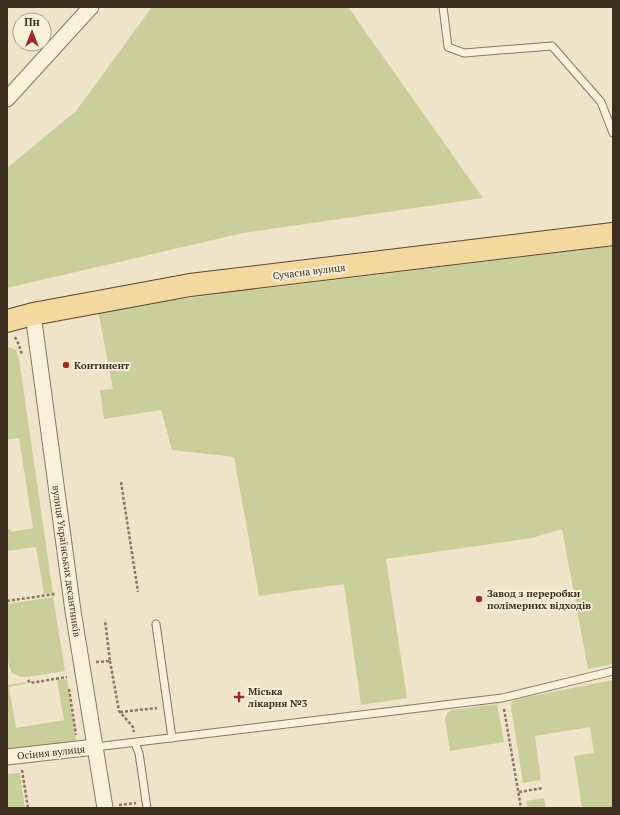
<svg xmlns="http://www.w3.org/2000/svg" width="620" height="815" font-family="'PT Serif',serif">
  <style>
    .green { fill: #c9cf9b }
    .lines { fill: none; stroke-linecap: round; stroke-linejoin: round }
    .lane-casing { stroke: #8d765c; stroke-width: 9 }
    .street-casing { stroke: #8d765c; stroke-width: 17 }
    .primary-casing { stroke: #5b4430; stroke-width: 24 }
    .path { stroke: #8d765c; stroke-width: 2.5; stroke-dasharray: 3 2; stroke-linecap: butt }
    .lane { stroke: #faf1dc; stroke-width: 7 }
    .street { stroke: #faf1dc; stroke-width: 15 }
    .primary { stroke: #f3d9a0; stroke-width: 22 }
    .poi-dot { fill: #9e2a2b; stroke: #f7eed8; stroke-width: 1.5 }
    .labels { text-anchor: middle; stroke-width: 4; stroke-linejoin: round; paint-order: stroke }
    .street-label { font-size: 10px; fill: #3d2e20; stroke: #f7eed8 }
    .poi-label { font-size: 10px; font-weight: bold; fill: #3d2e20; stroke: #f7eed8; text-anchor: start }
  </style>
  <rect width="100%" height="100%" fill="#f0e4c8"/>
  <g class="green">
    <polygon points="152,7 348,7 483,198 243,233 7,288 7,168 76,111"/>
    <polygon points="613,246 613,664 588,669 562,529 532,538 386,559 407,698 361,705 344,584 259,596 234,457 172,450 161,410 104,419 100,390 113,389 98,311 151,303 243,291"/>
    <polygon points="7,347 9,347 16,350 19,359 53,593 44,594 36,547 7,551 7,530 10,529 11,532 33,528 19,438 7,440"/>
    <path d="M53 597 65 671 27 677H21L12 673C4 660 7 620 7 604Z"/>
    <polygon points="67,679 76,742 75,744 7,753 7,685 26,682 26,684 9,687 16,728 64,720 57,680"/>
    <polygon points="613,680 613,808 582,808 574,756 594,753 590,727 535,736 541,780 523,783 511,707 512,702 517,699"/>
    <polygon points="497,704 504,742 450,751 445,719 447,713 452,710"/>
    <polygon points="20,773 25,808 7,808 7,774"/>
    <polygon points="544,798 546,808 528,808 526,801"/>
  </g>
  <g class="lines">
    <g class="lane-casing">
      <g id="lane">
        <polyline points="443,7 448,47 464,53 552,46 601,102 613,133"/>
        <polyline points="156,624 172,738"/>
        <polyline points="135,743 139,753 147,808"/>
        <polyline points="95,747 502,698 613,671"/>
      </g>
    </g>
    <g class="street-casing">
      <g id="street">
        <polyline points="7,99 91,7"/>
        <polyline points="33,314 73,611 105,808"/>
        <polyline points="7,757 95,747"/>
      </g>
    </g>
    <g class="primary-casing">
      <polyline id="primary" points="7,321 33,314 190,285 613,234"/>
    </g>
    <g class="path">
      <polyline points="7,295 8,295"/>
      <polyline points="15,337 19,345 22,355"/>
      <polyline points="121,482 138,592"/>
      <polyline points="7,601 55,594"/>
      <polyline points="110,661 119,711 133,727 134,732"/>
      <polyline points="96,662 110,661 105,620"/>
      <polyline points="28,680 30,683 67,677"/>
      <polyline points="69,689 76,735"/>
      <polyline points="504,709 521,808"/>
      <polyline points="120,712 157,708"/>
      <polyline points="22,770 28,808"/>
      <polyline points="519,792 543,788"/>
      <polyline points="119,805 136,803"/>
    </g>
    <use href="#lane" class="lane"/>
    <use href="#street" class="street"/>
    <use href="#primary" class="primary"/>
  </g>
  <g class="poi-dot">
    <circle cx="66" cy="365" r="4"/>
    <circle cx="479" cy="599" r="4"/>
    <path d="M237 691h4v4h4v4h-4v4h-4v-4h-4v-4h4z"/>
  </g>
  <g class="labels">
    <g class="street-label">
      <text transform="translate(309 271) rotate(-7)" y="4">Сучасна вулиця</text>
      <text transform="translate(67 561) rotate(82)" y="4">вулиця Українських десантників</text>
      <text transform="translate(51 752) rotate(-6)" y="4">Осіння вулиця</text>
    </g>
    <g class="poi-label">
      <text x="74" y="369">Континент</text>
      <text x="487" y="597">Завод з переробки<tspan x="487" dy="12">полімерних відходів</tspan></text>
      <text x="248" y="695">Міська<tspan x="248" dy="12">лікарня №3</tspan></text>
    </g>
  </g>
  <rect width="620" height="815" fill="none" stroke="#3d2e20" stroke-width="16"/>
  <g transform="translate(32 32)"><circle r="19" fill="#f7eed8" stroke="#ada18e"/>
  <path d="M0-3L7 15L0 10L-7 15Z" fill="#9e2a2b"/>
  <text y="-6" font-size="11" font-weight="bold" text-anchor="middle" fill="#3d2e20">Пн</text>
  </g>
</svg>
